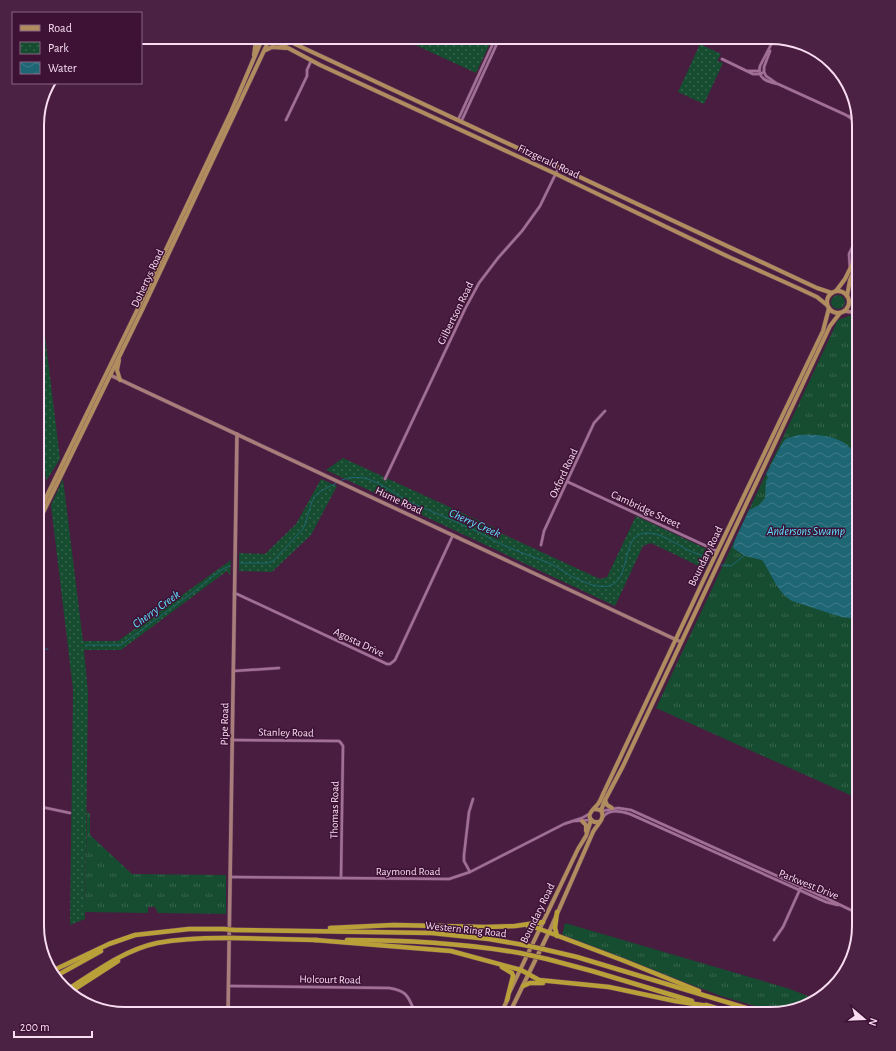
<svg xmlns="http://www.w3.org/2000/svg" width="896" height="1051" font-family="'Alegreya Sans',sans-serif">
  <style>
    .grass { fill: url(#grass-tufts) }
    .park { fill: url(#park-dots) }
    .water { fill: url(#water-waves) }
    .lines { fill: none; stroke-linecap: round; stroke-linejoin: round }
    .stream { stroke: #1f6675; stroke-width: 1 }
    .street-casing { stroke: #623b5b; stroke-width: 3.5 }
    .secondary-casing { stroke: #623b5b; stroke-width: 4.5 }
    .primary-casing { stroke: #623b5b; stroke-width: 5 }
    .highway-casing { stroke: #623b5b; stroke-width: 5.5 }
    .street { stroke: #a26f96; stroke-width: 2.5 }
    .secondary { stroke: #a97e7a; stroke-width: 3.5 }
    .primary { stroke: #b08c5e; stroke-width: 4 }
    .highway { stroke: #b9a039; stroke-width: 4.5 }
    .highway-bridge-casing { stroke: #623b5b; stroke-width: 5.5; stroke-linecap: butt }
    .highway-bridge { stroke: #b9a039; stroke-width: 4.5 }
    .labels { text-anchor: middle; stroke-width: 3; stroke-linejoin: round; paint-order: stroke }
    .street-label { font-size: 11px; fill: #f9dcf1; stroke: #3d1235 }
    .water-label { font-size: 12px; font-style: italic; fill: #5fe1ff; stroke: #3d1235 }
    .rim { fill: none; stroke: #f9dcf1; stroke-width: 2 }
  </style>
  <defs>
    <pattern id="grass-tufts" width="24" height="20" patternUnits="userSpaceOnUse"><rect width="24" height="20" fill="#164c2f"/><path d="M3 7l-1-3M5 7V3M7 7l1-3M15 17l-1-3M17 17v-4M19 17l1-3" fill="none" stroke="#39654e"/></pattern>
    <pattern id="park-dots" width="8" height="8" patternUnits="userSpaceOnUse"><rect width="8" height="8" fill="#164c2f"/><path d="M2 2h.1M6 6h.1" fill="none" stroke="#39654e" stroke-width="1.8" stroke-linecap="round"/></pattern>
    <pattern id="water-waves" width="16" height="10" patternUnits="userSpaceOnUse"><rect width="16" height="10" fill="#1f6675"/><path d="M0 5q4-4 8 0t8 0" fill="none" stroke="#407b89"/></pattern>
  </defs>
  <rect width="100%" height="100%" fill="#481d40"/>
  <g class="grass">
    <circle cx="838" cy="302" r="7"/>
    <polygon points="854,314 859,316 859,799 656,708 838,320"/>
    <polygon points="87,811 90,814 90,835 132,874 226,875 226,914 158,913 155,907 148,907 148,913 85,912"/>
    <polygon points="565,923 790,989 815,999 776,1012 721,996 562,936"/>
  </g>
  <g class="park">
    <polygon points="414,37 493,37 476,73 411,43"/>
    <polygon points="700,44 721,54 717,61 723,63 704,104 678,92"/>
    <polygon points="37,269 60,459 46,481 37,401"/>
    <polygon points="343,458 495,528 494,530 600,579 607,577 636,516 711,551 712,554 705,569 651,543 643,546 615,606 326,470"/>
    <polygon points="63,479 83,641 118,641 231,560 230,575 227,571 121,650 84,650 88,693 85,919 70,925 73,689 51,505"/>
    <polygon points="321,479 337,486 311,535 272,572 239,571 239,553 265,554 296,524"/>
  </g>
  <path class="water" d="M799 435C814 434 830 435 843 442 849 446 852 451 859 453V619L841 617 792 601C776 591 772 574 762 560L745 556 733 548 735 540 749 510 759 505 765 498 766 481 768 477 766 474 783 442 787 438Z"/>
  <g class="lines">
    <g class="stream">
      <path d="M340 481C348 477 356 477 364 478 381 482 397 496 412 503 430 511 448 518 465 526 478 531 490 539 503 545 518 552 535 557 551 564 560 568 568 575 577 579 643 610 612 535 646 533 660 532 676 544 688 550 694 553 701 555 708 558"/>
      <path d="M240 563H268L273 561 303 529C308 519 310 500 317 494 323 489 330 487 336 483"/>
      <polyline points="721,565 731,566 745,555"/>
      <polyline points="86,645 121,645 196,590 221,570 229,566"/>
      <polyline points="37,650 48,649"/>
    </g>
    <g class="street-casing">
      <g id="street">
        <path d="M775 37 760 66C757 79 768 82 778 84L846 115 858 123"/>
        <polyline points="770,51 764,67 764,72 766,76 776,83"/>
        <polyline points="722,59 753,74 760,74 764,72"/>
        <polyline points="748,71 759,71"/>
        <polyline points="848,116 857,118"/>
        <polyline points="286,120 307,76 307,70 311,61"/>
        <polyline points="458,120 496,37"/>
        <polyline points="461,122 500,37"/>
        <polyline points="850,269 849,254 859,233"/>
        <polyline points="385,479 465,309 479,283 498,258 522,231 540,206 559,167"/>
        <polyline points="568,482 717,551"/>
        <polyline points="541,545 544,531 594,423 605,411"/>
        <polyline points="234,594 237,594 387,664 390,664 395,660 453,535"/>
        <polyline points="233,671 279,668"/>
        <polyline points="232,740 339,741 341,743 343,746 341,878"/>
        <polyline points="37,806 70,813"/>
        <polyline points="602,811 618,808 631,810 828,899 859,914"/>
        <path d="M603 817C609 809 621 811 630 814L826 902 838 905"/>
        <polyline points="575,821 590,820"/>
        <polyline points="470,872 464,861 464,855 469,812 473,799"/>
        <polyline points="230,877 449,879 470,872 564,824 582,818 589,814"/>
        <polyline points="774,940 783,927 801,887"/>
        <path d="M229 986 389 988C409 991 408 998 416 1014"/>
      </g>
    </g>
    <g class="secondary-casing">
      <g id="secondary">
        <polyline points="849,300 859,308"/>
        <polyline points="844,311 859,313"/>
        <polyline points="110,375 681,642"/>
        <polyline points="228,1014 237,434"/>
      </g>
    </g>
    <g class="primary-casing">
      <g id="primary">
        <polyline points="262,37 275,41 320,65 556,174 729,257 800,289 817,297 827,305"/>
        <polyline points="280,37 817,288 832,293"/>
        <polyline points="266,50 272,47 286,48"/>
        <polyline points="254,55 256,40 255,37"/>
        <circle cx="838" cy="302" r="11"/>
        <polyline points="836,291 845,279 859,251"/>
        <polyline points="847,296 850,280 859,260"/>
        <polyline points="119,360 117,370 120,380"/>
        <polyline points="37,516 145,294 231,112 263,37"/>
        <polyline points="37,525 143,308 270,38"/>
        <polyline points="605,800 607,805 612,808"/>
        <polyline points="601,811 604,802 623,766 830,326 840,313"/>
        <polyline points="582,821 586,825 586,831"/>
        <path d="M599 822H594C584 816 593 810 598 804 601 800 602 796 604 792L705 577 823 331 829 308"/>
        <polyline points="510,991 578,849 586,836 591,820"/>
        <polyline points="501,1014 508,998"/>
        <path d="M509 1014 550 930 593 832C597 824 606 819 601 810L594 809"/>
      </g>
    </g>
    <g class="highway-casing">
      <g id="highway">
        <polyline points="528,926 537,928 622,960 699,991"/>
        <polyline points="330,928 394,925 485,927 515,926 543,922"/>
        <polyline points="234,930 432,933 489,939 524,945"/>
        <polyline points="557,936 555,928 557,912"/>
        <polyline points="233,938 317,940"/>
        <polyline points="315,940 451,951 521,970 539,980 609,987 675,1001 708,1006"/>
        <path d="M347 940C405 940 462 943 520 953"/>
        <polyline points="547,950 577,957 766,1014"/>
        <polyline points="547,959 592,971 692,1001"/>
        <polyline points="502,967 512,973 513,976 507,1000"/>
        <polyline points="52,971 109,944 135,935 189,929 224,929"/>
        <polyline points="54,977 101,951"/>
        <polyline points="523,986 530,983 543,983"/>
        <path d="M67 990C95 972 124 950 157 943 179 939 201 938 224 938"/>
        <polyline points="70,992 118,961"/>
        <polyline points="706,1005 735,1014"/>
      </g>
    </g>
    <use href="#street" class="street"/>
    <use href="#secondary" class="secondary"/>
    <use href="#primary" class="primary"/>
    <use href="#highway" class="highway"/>
    <g class="highway-bridge-casing">
      <g id="highway-bridge">
        <polyline points="224,929 234,930"/>
        <polyline points="224,938 233,938"/>
        <polyline points="524,945 547,950"/>
        <polyline points="520,953 547,959"/>
      </g>
    </g>
    <use href="#highway-bridge" class="highway-bridge"/>
  </g>
  <g class="labels">
    <g class="street-label">
      <text transform="translate(549 161) rotate(25)" y="4">Fitzgerald Road</text>
      <text transform="translate(147 278) rotate(-65)" y="4">Dohertys Road</text>
      <text transform="translate(455 313) rotate(-64)" y="4">Gilbertson Road</text>
      <text transform="translate(563 473) rotate(-65)" y="4">Oxford Road</text>
      <text transform="translate(399 500) rotate(25)" y="4">Hume Road</text>
      <text transform="translate(646 509) rotate(25)" y="4">Cambridge Street</text>
      <text transform="translate(705 556) rotate(-64)" y="4">Boundary Road</text>
      <text transform="translate(359 642) rotate(25)" y="4">Agosta Drive</text>
      <text transform="translate(224 724) rotate(-89)" y="4">Pipe Road</text>
      <text transform="translate(286 732) rotate(1)" y="4">Stanley Road</text>
      <text transform="translate(334 810) rotate(-89)" y="4">Thomas Road</text>
      <text x="408" y="875">Raymond Road</text>
      <text transform="translate(809 884) rotate(22)" y="4">Parkwest Drive</text>
      <text transform="translate(537 913) rotate(-64)" y="4">Boundary Road</text>
      <text transform="translate(466 929) rotate(6)" y="4">Western Ring Road</text>
      <text transform="translate(330 979) rotate(1)" y="4">Holcourt Road</text>
    </g>
    <g class="water-label">
      <text transform="translate(475 523) rotate(24)" y="4">Cherry Creek</text>
      <text x="806" y="535">Andersons Swamp</text>
      <text transform="translate(156 609) rotate(-36)" y="4">Cherry Creek</text>
    </g>
  </g>
  <path d="M0 0H896V1051H0ZM125 44H771A81 81 0 0 1 852 125V926A81 81 0 0 1 771 1007H125A81 81 0 0 1 44 926V125A81 81 0 0 1 125 44Z" fill="#4c2244" fill-rule="evenodd"/>
  <path class="rim" d="M125 44H771A81 81 0 0 1 852 125V926A81 81 0 0 1 771 1007H125A81 81 0 0 1 44 926V125A81 81 0 0 1 125 44Z"/>
  <rect x="12" y="12" width="130" height="72" fill="#3d1235" stroke="#886380"/>
  <rect x="20" y="25" width="20" height="6" fill="#b08c5e" stroke="#886380"/>
  <text x="48" y="32" font-size="12" fill="#f9dcf1">Road</text>
  <rect x="20" y="42" width="20" height="12" fill="url(#park-dots)" stroke="#886380"/>
  <text x="48" y="52" font-size="12" fill="#f9dcf1">Park</text>
  <rect x="20" y="62" width="20" height="12" fill="url(#water-waves)" stroke="#886380"/>
  <text x="48" y="72" font-size="12" fill="#f9dcf1">Water</text>
  <g transform="translate(864 1019) rotate(109)" stroke="#3d1235" stroke-width="3" paint-order="stroke">
  <path d="M0-3L7 15L0 10L-7 15Z" fill="#f9dcf1"/>
  <text y="-6" font-size="11" font-weight="bold" text-anchor="middle" fill="#f9dcf1">N</text>
  </g>
  <path d="M14 1031v6h78v-6" fill="none" stroke="#f9dcf1" stroke-width="2"/>
  <text x="20" y="1031" font-size="12" fill="#f9dcf1" stroke="#3d1235" stroke-width="3" paint-order="stroke">200 m</text>
</svg>
